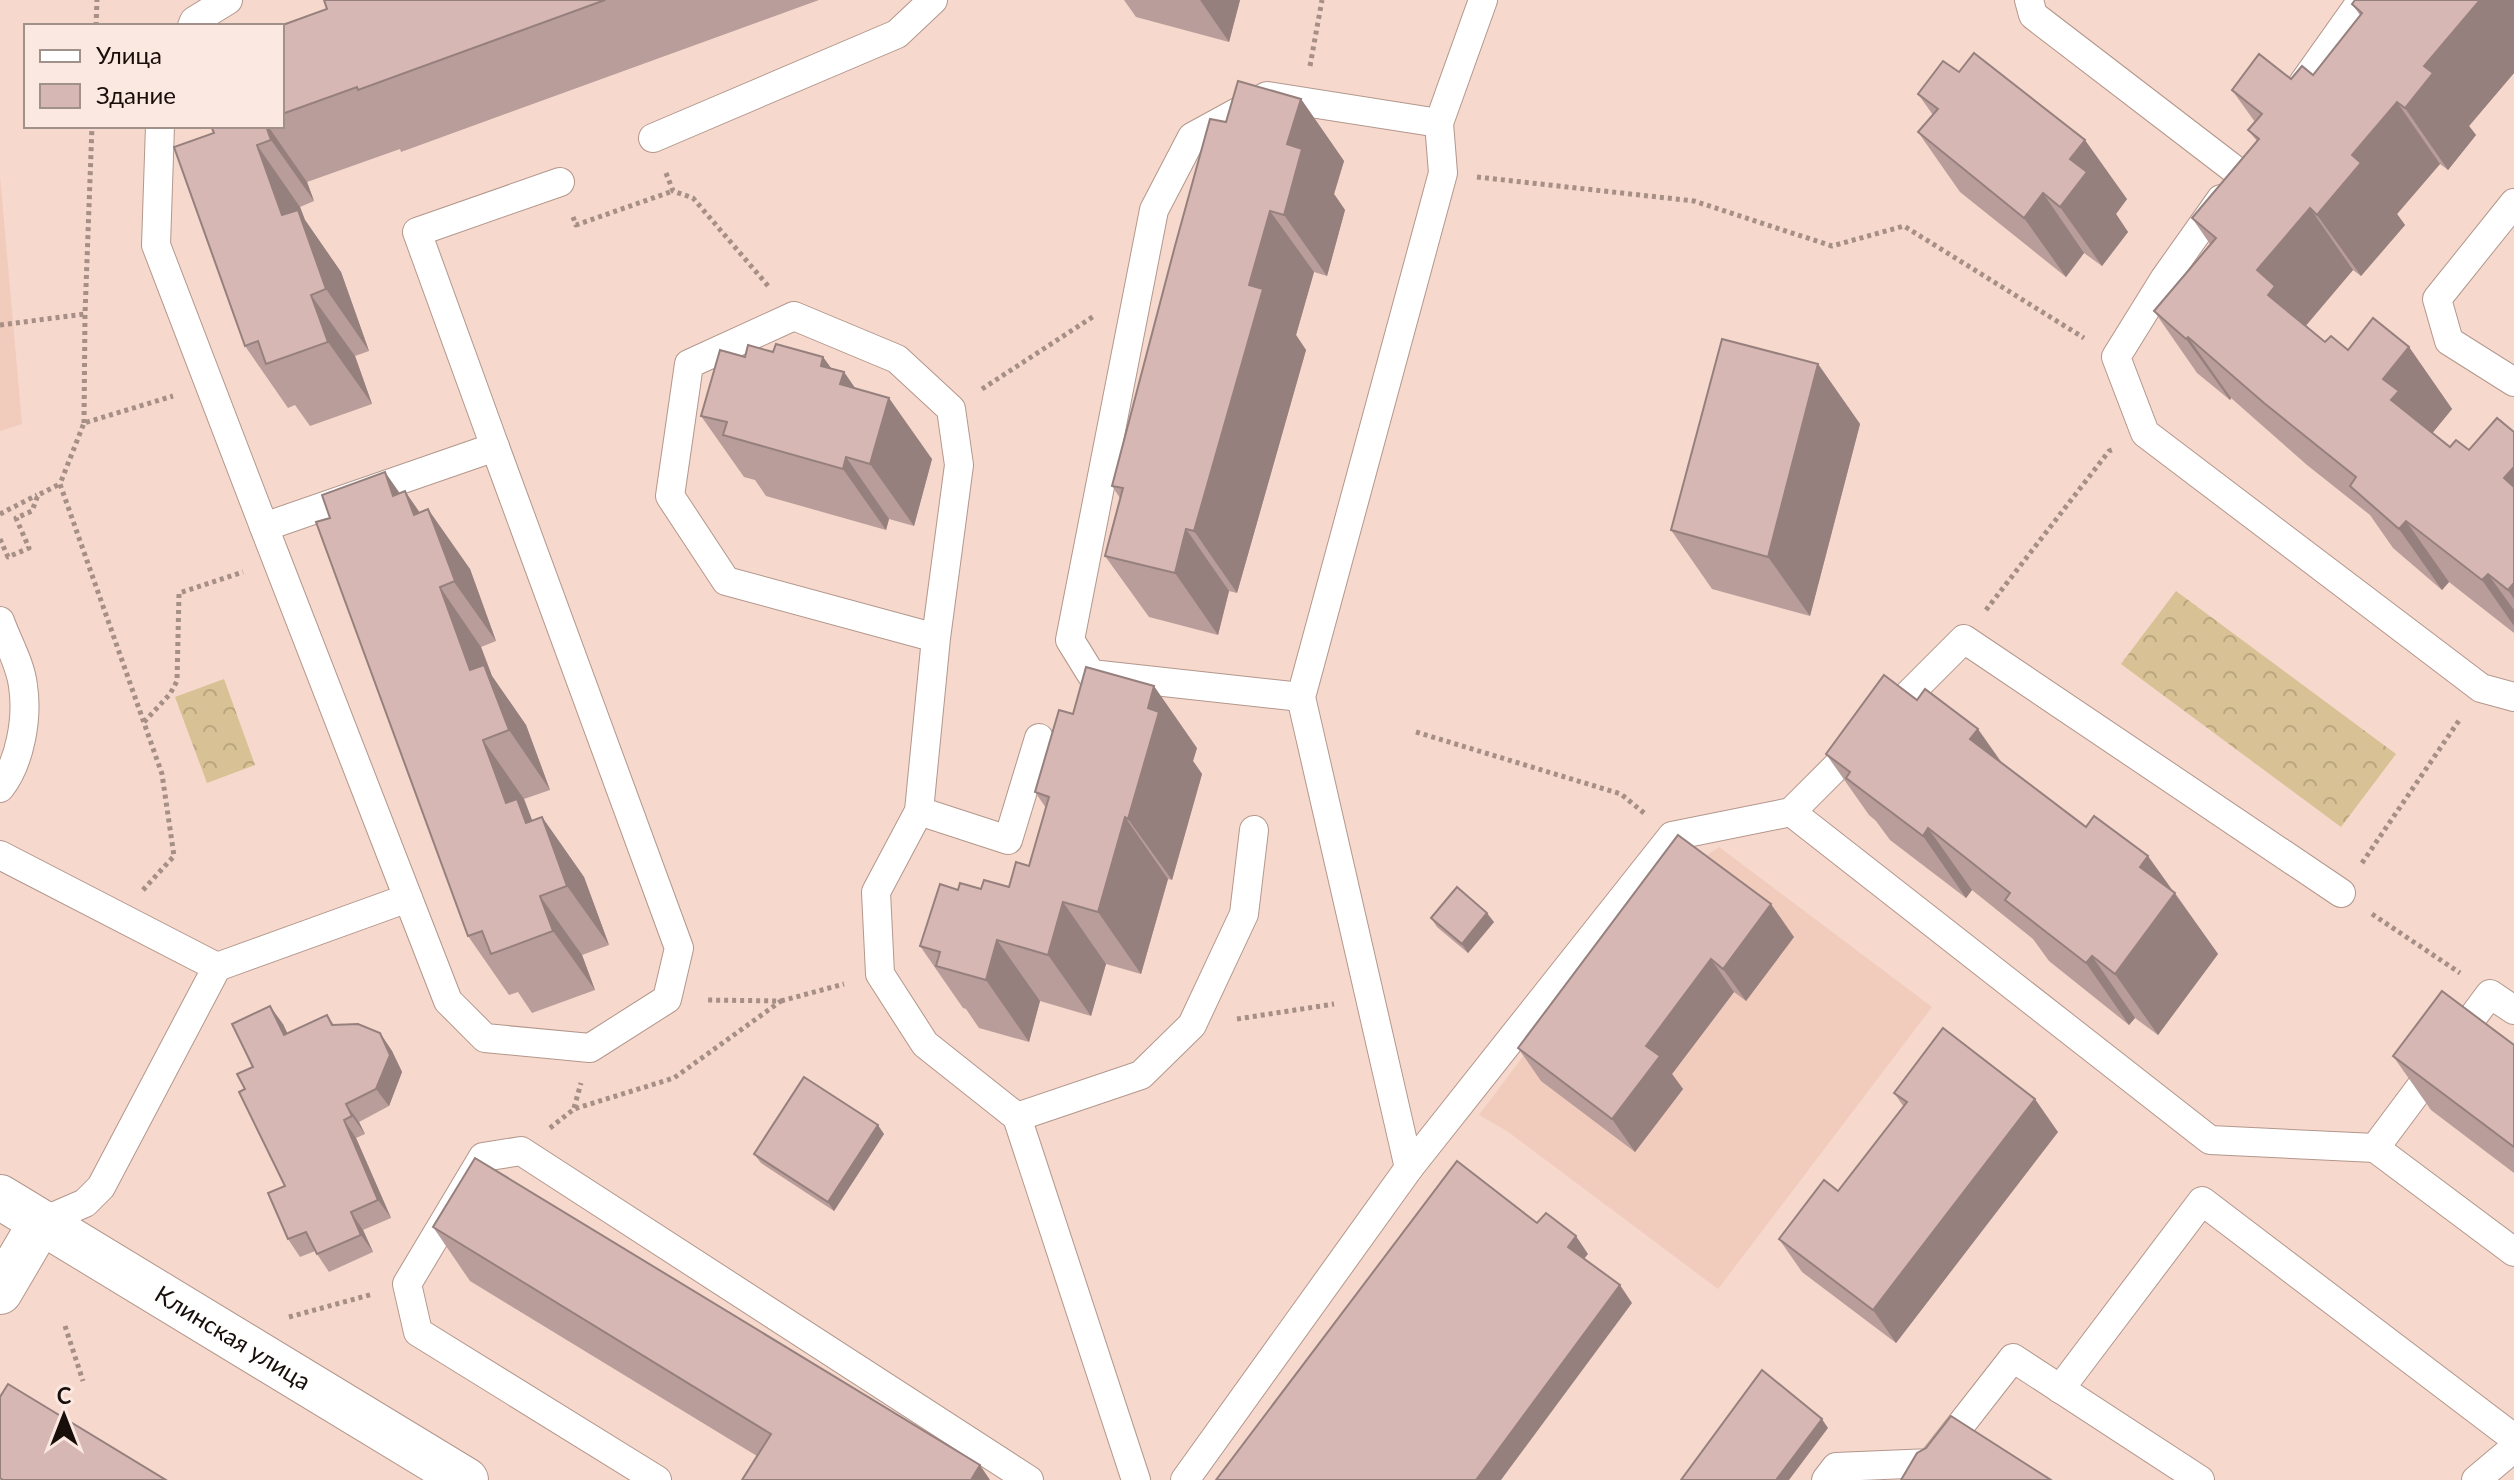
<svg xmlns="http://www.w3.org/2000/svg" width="2514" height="1480" font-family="Lato,sans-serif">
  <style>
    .built { fill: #f1cbbc }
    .forest { fill: url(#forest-crowns) }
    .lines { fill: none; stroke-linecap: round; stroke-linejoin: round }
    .service-casing { stroke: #b3978c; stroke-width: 30 }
    .minor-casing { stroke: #b3978c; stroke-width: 46 }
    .path { stroke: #a68f86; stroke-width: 5; stroke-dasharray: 4 4; stroke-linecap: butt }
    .service { stroke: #fff; stroke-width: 28 }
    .minor { stroke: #fff; stroke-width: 44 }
    .wall { fill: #b99d9b }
    .shaded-wall { fill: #96807e }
    .building { fill: #d7b7b4; stroke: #96807e; stroke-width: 2 }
    .labels { text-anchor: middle; stroke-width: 7; stroke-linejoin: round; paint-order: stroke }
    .street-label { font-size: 24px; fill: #180e0a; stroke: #fbe8e1 }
  </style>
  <defs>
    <pattern id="forest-crowns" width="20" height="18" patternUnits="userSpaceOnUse" patternTransform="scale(2)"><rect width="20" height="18" fill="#d8c194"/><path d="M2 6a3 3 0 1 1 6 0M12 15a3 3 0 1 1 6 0" fill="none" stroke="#b9a57e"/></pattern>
  </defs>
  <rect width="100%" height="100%" fill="#f6d8cc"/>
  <g class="built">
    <polygon points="0,176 22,424 0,431"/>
    <polygon points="1719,847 1932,1007 1718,1289 1507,1131 1479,1115 1610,941 1654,892"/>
  </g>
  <g class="forest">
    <polygon points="2176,591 2396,754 2341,827 2121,664"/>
    <polygon points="224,679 255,765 207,783 175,697"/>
  </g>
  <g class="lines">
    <g class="service-casing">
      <g id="service">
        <polyline points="2029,0 2033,15 2239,173"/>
        <polyline points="192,26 194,21 228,0"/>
        <polyline points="2289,103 2362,0"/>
        <polyline points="160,126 156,245 264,527"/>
        <polyline points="653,138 897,34 933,0"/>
        <polyline points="2221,199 2165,278 2116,357 2145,433 2481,688 2514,697"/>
        <polyline points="2514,203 2437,299 2449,341 2514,382"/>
        <path d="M0 621C7 641 21 665 23 686 28 718 20 763 0 788"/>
        <polyline points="936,638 726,581 670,496 689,364 794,316 897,359 951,409 959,465 936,638 919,811 876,892 880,974 925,1044 1017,1117 1136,1480"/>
        <polyline points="1301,697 1091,674 1070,640 1154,210 1192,137 1267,96 1439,123"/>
        <polyline points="919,811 1008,840 1039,738"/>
        <polyline points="1791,812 2210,1140 2375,1148 2490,994 2514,1010"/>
        <polyline points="0,855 217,967 101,1187 85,1203 41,1222"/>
        <polyline points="408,898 448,1001 485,1038 590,1048 667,999 679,948 495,447"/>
        <polyline points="217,967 408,898 264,527 495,447 417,232 560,182"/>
        <polyline points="1017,1117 1141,1075 1192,1025 1244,914 1254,830"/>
        <polyline points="2375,1148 2514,1252"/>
        <polyline points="1409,1168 1672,836 1791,812 1964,639 2341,893"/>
        <polyline points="2060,1389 2202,1201 2514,1438"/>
        <polyline points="657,1480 418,1332 407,1284 483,1157 521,1151 1029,1480"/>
        <polyline points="1185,1480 1409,1168 1301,697 1443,173 1439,123 1483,0"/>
        <polyline points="1826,1480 1836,1467 1931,1463 2013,1358 2200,1480"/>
        <polyline points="2476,1480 2514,1448"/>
      </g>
    </g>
    <g class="minor-casing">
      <g id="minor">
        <path id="s1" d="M0 1197 466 1480"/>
        <polyline points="0,1292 41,1222"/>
      </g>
    </g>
    <g class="path">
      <polyline points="96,26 97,0"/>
      <polyline points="1310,66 1322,0"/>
      <polyline points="666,173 673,191 693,198 769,287"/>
      <polyline points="1477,177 1694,201 1832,246 1904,226 2084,338"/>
      <polyline points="573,217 576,225 673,191"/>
      <polyline points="0,325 85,314"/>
      <polyline points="982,389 1094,316"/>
      <polyline points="84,423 85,314 92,126"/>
      <polyline points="0,514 37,495"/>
      <polyline points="0,539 8,557 29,548 16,518 32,511 38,495 60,484"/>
      <polyline points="1986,610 2109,451 2114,449"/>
      <polyline points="144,722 170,694 177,681 179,593 243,572"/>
      <polyline points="1416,732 1621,794 1644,813"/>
      <polyline points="2362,863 2460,719"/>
      <polyline points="143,890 174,856 162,774 60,484 84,423 173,396"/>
      <polyline points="2372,914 2460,973"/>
      <polyline points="781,1001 844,984"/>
      <polyline points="1237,1019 1334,1004"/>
      <polyline points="574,1108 581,1083"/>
      <polyline points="550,1128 574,1109 674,1078 781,1001 706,1000"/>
      <polyline points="289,1317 373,1294"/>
      <polyline points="65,1326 83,1381"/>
    </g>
    <use href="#service" class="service"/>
    <use href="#minor" class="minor"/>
  </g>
  <g class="wall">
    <polygon points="324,0 819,0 401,152 400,149 307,182 314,201 300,207 305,220 341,272 369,351 355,356 372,404 310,426 295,405 288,408 245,346 214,133 211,126 282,126 282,26 327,9"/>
    <polygon points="1124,0 1240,0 1229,42 1136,17"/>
    <polygon points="2514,0 2514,73 2469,126 2476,135 2448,170 2440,164 2397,214 2405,225 2361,276 2353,270 2305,326 2325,342 2348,350 2409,347 2452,409 2432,433 2450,447 2469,450 2514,432 2514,633 2449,582 2442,590 2393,548 2370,515 2307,465 2231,398 2230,400 2197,373 2154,311 2210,244 2192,218 2257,141 2248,130 2255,122 2232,90 2313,75 2360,15 2352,4"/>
    <polygon points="1918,94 2127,199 2116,214 2128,232 2102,266 2084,253 2066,277 1960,192 1918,132 1933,115"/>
    <polygon points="1301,99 1344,161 1334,194 1345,210 1327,276 1314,272 1296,335 1306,350 1237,593 1229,591 1218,635 1149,617 1105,556 1120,498 1112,486 1226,122"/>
    <polygon points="773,352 823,357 831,368 844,372 855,388 932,459 914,526 889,519 886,530 766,496 755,480 744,477 701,416"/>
    <polygon points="1818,364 1860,424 1810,616 1712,589 1671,530"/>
    <polygon points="420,513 470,569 496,641 481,647 492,676 526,725 550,790 524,799 532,820 532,821 542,817 584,877 609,945 582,955 595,990 532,1013 518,992 509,995 468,936"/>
    <polygon points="1197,748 1193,761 1202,774 1172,880 1168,879 1141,974 1106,964 1091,1016 1040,1001 1029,1042 979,1028 966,1009 963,1008 920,946 958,890 1009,887 1029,866 1046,808 1035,792"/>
    <polygon points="1826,754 2002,763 2175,893 2218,954 2158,1035 2135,1018 2129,1025 2049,961 2033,939 1972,890 1966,898 1890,840 1876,821 1869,815"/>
    <polygon points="1678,835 1794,937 1746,1001 1734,992 1672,1074 1683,1089 1635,1152 1541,1081 1518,1048"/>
    <polygon points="1431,918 1494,922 1468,953 1437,927"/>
    <polygon points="327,1015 334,1025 380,1033 392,1051 402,1072 389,1106 359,1122 365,1134 356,1138 391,1218 363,1230 373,1252 329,1272 315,1251 300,1257 288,1239 285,1186 245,1089 283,1024 287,1034"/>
    <polygon points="2514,1045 2514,1173 2431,1110 2393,1056"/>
    <polygon points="1894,1093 2058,1132 1896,1343 1802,1272 1779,1239 1838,1191 1904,1107"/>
    <polygon points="884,1134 834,1211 761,1163 754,1154"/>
    <polygon points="433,1227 990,1480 757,1456 470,1281"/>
  </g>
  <g class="shaded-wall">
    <polygon points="1200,0 1240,0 1229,42"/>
    <polygon points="2480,0 2514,0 2514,73 2469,126 2476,135 2448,170 2405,108 2424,66"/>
    <polygon points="1301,99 1344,161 1334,194 1345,210 1327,276 1284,215 1287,144"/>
    <polygon points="2397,102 2440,164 2397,214 2405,225 2361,276 2317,215 2352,155"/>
    <polygon points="266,126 268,126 307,182 314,201 271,140"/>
    <polygon points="2085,140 2127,199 2116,214 2128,232 2102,266 2060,207 2070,159"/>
    <polygon points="257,145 300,207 305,220 341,272 369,351 326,289 282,215"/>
    <polygon points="2043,193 2084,253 2066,277 2024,218"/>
    <polygon points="2310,208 2353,270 2304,328 2268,295 2257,270"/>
    <polygon points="1270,211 1314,272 1296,335 1306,350 1237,593 1194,531 1249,285"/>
    <polygon points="311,295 355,356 372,404 328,342"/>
    <polygon points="2188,337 2231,398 2230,400 2186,339"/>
    <polygon points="2409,347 2452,409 2430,436 2391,400 2383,379"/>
    <polygon points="823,357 841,382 844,372 881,426 889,398 932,459 914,526 870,464 821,366"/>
    <polygon points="1818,364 1860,424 1810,616 1768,557"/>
    <polygon points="846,457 889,519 886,530 843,469"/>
    <polygon points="2514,467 2514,493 2504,478"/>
    <polygon points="385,472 413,512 405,491 440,542 428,509 470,569 496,641 393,496"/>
    <polygon points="2406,521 2449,582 2442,590 2399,529"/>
    <polygon points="1186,529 1229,591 1218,635 1175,573"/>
    <polygon points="2488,574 2514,610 2514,626 2482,580"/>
    <polygon points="2514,583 2514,599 2508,590"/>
    <polygon points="440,587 481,647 492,676 526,725 550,790 509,730 470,670"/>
    <polygon points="1154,686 1197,748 1193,761 1202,774 1172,880 1128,819 1148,708"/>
    <polygon points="1978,729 2021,790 1970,739"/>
    <polygon points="483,740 524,799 532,820 556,854 542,817 584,877 609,945 567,886 506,803"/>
    <polygon points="1125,817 1168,879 1141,974 1098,912"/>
    <polygon points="1928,828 1972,890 1966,898 1923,836"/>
    <polygon points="2148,856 2218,954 2158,1035 2115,974 2140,867"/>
    <polygon points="540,896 582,955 595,990 553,931"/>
    <polygon points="1063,902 1106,964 1091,1016 1048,955"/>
    <polygon points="1771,904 1794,937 1746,1001 1723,969"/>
    <polygon points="1487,913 1494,922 1468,953 1462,944"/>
    <polygon points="997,940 1040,1001 1029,1042 986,980"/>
    <polygon points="2092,956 2135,1018 2129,1025 2086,963"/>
    <polygon points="1711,959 1734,992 1672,1074 1683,1089 1635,1152 1612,1119 1646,1046"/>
    <polygon points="270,1006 283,1024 297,1053 284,1035"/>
    <polygon points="380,1033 392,1051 402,1072 389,1106 376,1089"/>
    <polygon points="2035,1099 2058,1132 1896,1343 1873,1310"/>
    <polygon points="346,1104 359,1122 365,1134 352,1116"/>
    <polygon points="344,1120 356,1138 391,1218 378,1200"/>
    <polygon points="878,1125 884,1134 834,1211 828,1202"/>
    <polygon points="351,1212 363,1230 373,1252 361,1235"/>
    <polygon points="1576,1236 1588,1254 1580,1264 1568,1247"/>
    <polygon points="1620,1285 1632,1303 1501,1480 1476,1480"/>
    <polygon points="1822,1419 1828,1428 1789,1480 1776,1480"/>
    <polygon points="980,1465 990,1480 971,1480"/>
  </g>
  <g class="building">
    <polygon points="324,0 605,0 358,90 357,87 282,114 282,26 280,26 327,9"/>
    <polygon points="2355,0 2480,0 2424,66 2433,73 2405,108 2397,102 2352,155 2361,163 2317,215 2310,208 2257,270 2275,286 2268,295 2325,342 2331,336 2348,350 2373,318 2409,347 2383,379 2399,391 2391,400 2450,447 2456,440 2469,450 2497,418 2514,432 2514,467 2504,478 2514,487 2514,583 2508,590 2488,574 2482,580 2406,521 2399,529 2350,486 2356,477 2264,403 2188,337 2186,339 2154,311 2216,238 2192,218 2259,139 2248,130 2262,114 2232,90 2259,54 2291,79 2302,66 2313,75 2362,13 2352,4"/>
    <polygon points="1974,53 2085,140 2070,159 2087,172 2060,207 2043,193 2024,218 1918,132 1938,109 1918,94 1943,61 1959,72"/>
    <polygon points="1238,81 1301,99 1287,144 1302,149 1284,215 1270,211 1249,285 1263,289 1194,531 1186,529 1175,573 1105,556 1123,488 1112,486 1175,246 1210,119 1226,122"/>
    <polygon points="211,126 266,126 271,140 257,145 282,215 298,210 326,289 311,295 328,342 266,364 258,341 245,346 174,147 214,133"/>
    <polygon points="1722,339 1818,364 1768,557 1671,530"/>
    <polygon points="776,344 823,357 821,366 844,372 840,384 889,398 870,464 846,457 843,469 723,435 727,422 701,416 720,350 745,357 748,345 773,352"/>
    <polygon points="385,472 393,496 405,491 414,515 428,509 455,581 440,587 470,670 484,665 509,730 483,740 506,803 517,799 526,823 542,817 567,886 540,896 553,931 491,954 482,931 468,936 316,522 330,518 322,495"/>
    <polygon points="1086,667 1154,686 1148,708 1159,712 1128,819 1125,817 1098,912 1063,902 1048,955 997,940 986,980 936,966 940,952 920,946 940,884 958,890 960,883 981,889 984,880 1009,887 1016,862 1029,866 1049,797 1035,792 1059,710 1073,714"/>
    <polygon points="1884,675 1917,700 1925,689 1978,729 1970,739 2086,827 2094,816 2148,856 2140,867 2175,893 2115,974 2092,956 2086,963 2005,900 2010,893 1928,828 1923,836 1846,778 1850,772 1826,754"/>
    <polygon points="1678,835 1771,904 1723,969 1711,959 1646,1046 1660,1056 1612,1119 1518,1048"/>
    <polygon points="1457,887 1487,913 1462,944 1431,918"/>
    <polygon points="2442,991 2514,1045 2514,1147 2393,1056"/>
    <polygon points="270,1006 284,1035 327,1015 332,1025 358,1024 380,1033 390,1055 376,1089 346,1104 352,1116 344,1120 378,1200 351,1212 361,1235 317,1254 306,1232 288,1239 268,1193 285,1186 239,1092 245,1089 237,1074 253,1067 232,1024"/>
    <polygon points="1943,1028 2035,1099 1873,1310 1779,1239 1824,1180 1838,1191 1907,1102 1894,1093"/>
    <polygon points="804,1077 878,1125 828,1202 754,1154"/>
    <polygon points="475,1158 980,1465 971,1480 742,1480 771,1434 433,1227"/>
    <polygon points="1457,1161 1537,1223 1546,1213 1576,1236 1568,1247 1620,1285 1476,1480 1216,1480"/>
    <polygon points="1762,1370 1822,1419 1776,1480 1681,1480"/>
    <polygon points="8,1384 166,1480 3,1480 0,1478 0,1397"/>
    <polygon points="1951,1416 2051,1480 1901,1480 1917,1453 1926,1448"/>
  </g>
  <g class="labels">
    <g class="street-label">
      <text dy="8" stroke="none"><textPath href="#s1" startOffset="272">Клинская улица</textPath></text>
    </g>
  </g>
  <rect x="24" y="24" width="260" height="104" fill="#fbe8e1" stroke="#a0918b" stroke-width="2"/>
  <rect x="40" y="50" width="40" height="12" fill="#ffffff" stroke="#a0918b" stroke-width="2"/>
  <text x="96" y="64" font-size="24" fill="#180e0a">Улица</text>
  <rect x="40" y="84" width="40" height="24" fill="#d7b7b4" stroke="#a0918b" stroke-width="2"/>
  <text x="96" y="104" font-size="24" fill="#180e0a">Здание</text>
  <g transform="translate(64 1416)" stroke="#fbe8e1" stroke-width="6" paint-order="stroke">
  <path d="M0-6L14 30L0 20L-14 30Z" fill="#180e0a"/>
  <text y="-12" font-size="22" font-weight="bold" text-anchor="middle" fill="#180e0a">С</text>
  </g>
</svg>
